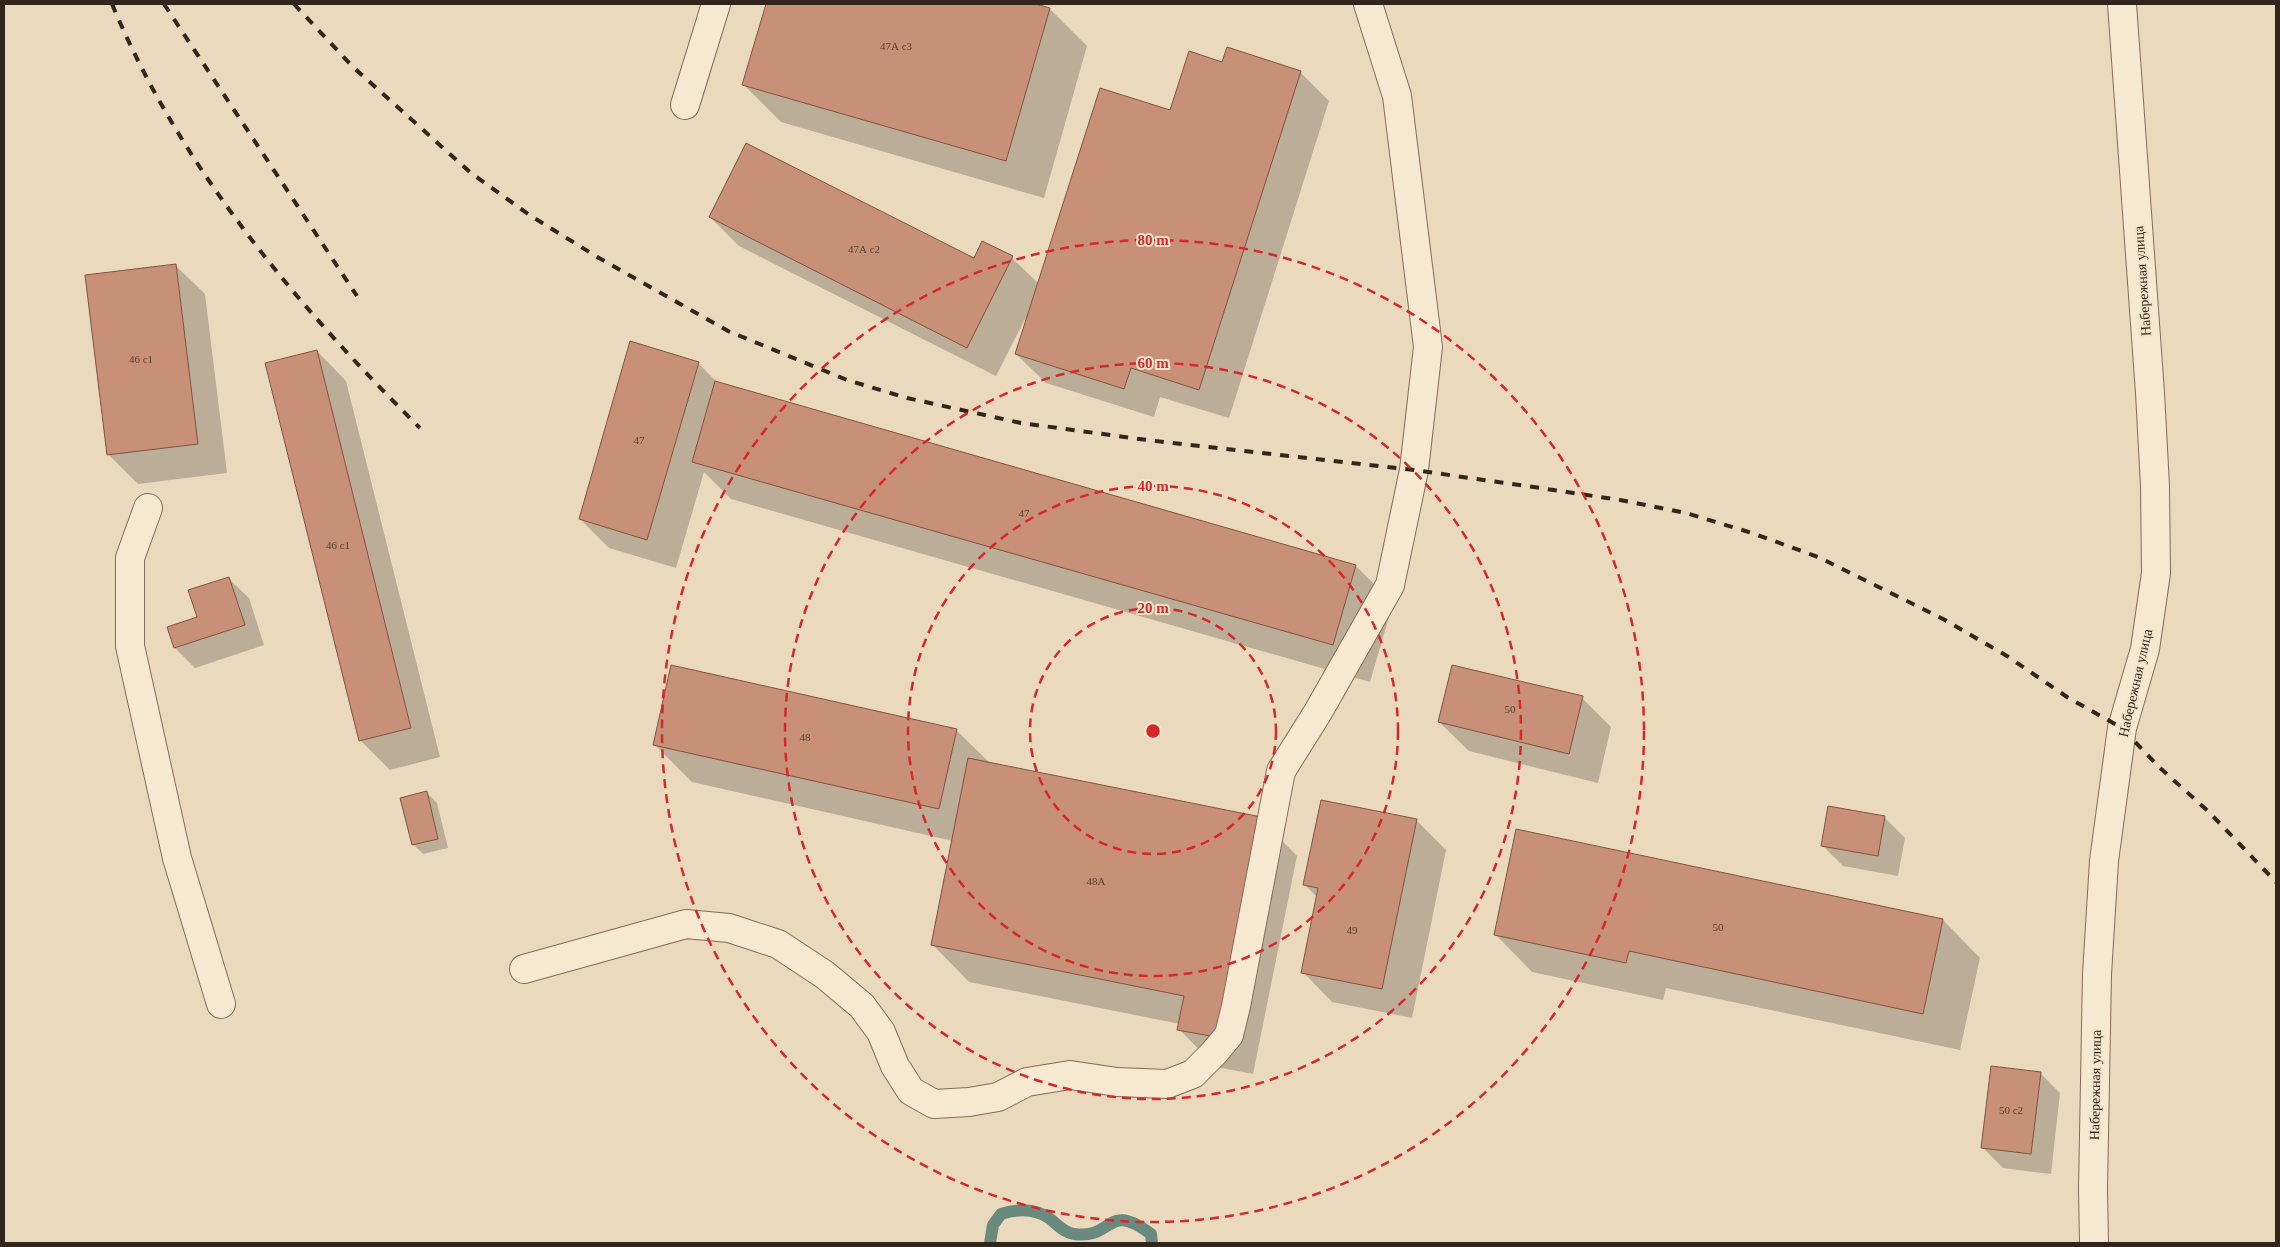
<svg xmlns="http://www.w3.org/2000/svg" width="2280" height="1247" font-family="Georgia,serif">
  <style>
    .shadow { fill: #0003 }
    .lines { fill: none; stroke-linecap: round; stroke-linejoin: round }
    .stream { stroke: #6a8a7f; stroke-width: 12 }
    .building { fill: #c89076; stroke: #80533f }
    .minor-casing { stroke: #826b58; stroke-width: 30 }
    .minor { stroke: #f7e8d1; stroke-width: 28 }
    .rail { stroke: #32251c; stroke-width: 4; stroke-dasharray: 9 9; stroke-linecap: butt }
    .ring { fill: none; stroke: #d62828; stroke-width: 2.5; stroke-dasharray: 9 6 }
    .labels { text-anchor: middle; stroke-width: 4; stroke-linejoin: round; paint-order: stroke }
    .number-label { font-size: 11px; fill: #584032 }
    .street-label { font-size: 14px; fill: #32251c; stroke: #f3e5cd }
    .centre { fill: #d62828; stroke: #f3e5cd; stroke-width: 2.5 }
    .ring-label { font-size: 15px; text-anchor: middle; font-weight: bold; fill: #d62828; stroke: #f3e5cd; stroke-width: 4; stroke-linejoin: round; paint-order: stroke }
  </style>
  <rect width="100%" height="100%" fill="#ebd9be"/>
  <g class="shadow">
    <polygon points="767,4 1031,4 1050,9 1087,46 1044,198 781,122 744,85"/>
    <polygon points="1223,63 1300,72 1329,101 1229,418 1160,397 1154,417 1046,383 1016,354 1027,315 996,376 739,246 710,217 975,259 983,243 1012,258 1039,284 1171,112"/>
    <polygon points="175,265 205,294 227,473 138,484 108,454"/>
    <polygon points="317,351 346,381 440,757 390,770 360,740"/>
    <polygon points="698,363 719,384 1356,566 1393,603 1370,682 731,499 704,472 676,568 609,548 580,519"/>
    <polygon points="228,578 249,598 264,645 195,668 175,648"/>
    <polygon points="1582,698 1611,727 1598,783 1469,751 1439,722"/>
    <polygon points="956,730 990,763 1260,818 1297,856 1253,1074 1216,1067 1179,1029 1180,1024 969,982 932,944 953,841 692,782 655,745"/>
    <polygon points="427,793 437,803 448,848 423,854 413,844"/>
    <polygon points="1885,818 1905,838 1898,876 1843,866 1823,846"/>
    <polygon points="1416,820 1446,850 1412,1018 1332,1002 1303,972 1318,898 1305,885"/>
    <polygon points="1943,920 1980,958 1960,1050 1666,988 1663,1000 1532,972 1495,934"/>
    <polygon points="2040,1073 2060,1093 2051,1174 2003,1168 1983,1148"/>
  </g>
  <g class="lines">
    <path class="stream" d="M990 1243 993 1225 1001 1214C1017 1209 1034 1208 1049 1218 1057 1224 1064 1233 1074 1234 1114 1240 1106 1200 1151 1234L1152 1243"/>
  </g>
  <g class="building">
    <polygon points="766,4 1036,4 1050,8 1006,161 742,85"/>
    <polygon points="1227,47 1301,71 1199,390 1131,368 1124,389 1015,354 1100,88 1170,110 1189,51 1222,62"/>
    <polygon points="746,143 974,258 982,241 1013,256 967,348 709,217"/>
    <polygon points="176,264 198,444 107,455 85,275"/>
    <polygon points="630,341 699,362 647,540 579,519"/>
    <polygon points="317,350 411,728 359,741 265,363"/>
    <polygon points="715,381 1356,565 1333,645 692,462"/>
    <polygon points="229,577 245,625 174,648 167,627 197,617 188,590"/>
    <polygon points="671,665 957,729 939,809 653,745"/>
    <polygon points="1452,665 1583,696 1569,754 1438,722"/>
    <polygon points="968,758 1261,817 1216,1037 1177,1030 1184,996 931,945"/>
    <polygon points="427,791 438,839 412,845 400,798"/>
    <polygon points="1321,800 1417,819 1382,989 1301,973 1318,888 1303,885"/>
    <polygon points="1828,806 1885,816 1878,856 1821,846"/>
    <polygon points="1516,829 1943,919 1923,1014 1629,951 1626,963 1494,935"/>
    <polygon points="1991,1066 2041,1072 2031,1154 1981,1148"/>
  </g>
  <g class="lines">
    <g class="minor-casing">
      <g id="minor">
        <polyline points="685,105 716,4"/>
        <polyline points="148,508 130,558 130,646 177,858 221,1004"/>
        <polyline points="524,969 686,924 729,928 778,944 825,975 862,1006 881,1032 895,1066 911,1091 934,1104 969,1102 998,1097 1027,1082 1070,1075 1117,1082 1167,1084 1193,1074 1214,1053 1229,1035 1236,1006 1281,771 1318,712 1390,585 1414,470 1428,347 1397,96 1368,4"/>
        <polyline points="2094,1243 2093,1189 2097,974 2104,861 2122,728 2145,649 2156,573 2155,486 2150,393 2122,4"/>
      </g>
    </g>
    <use href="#minor" class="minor"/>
    <g class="rail">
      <path d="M112 4C180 167 296 305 420 428"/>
      <polyline points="164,4 357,296"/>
      <polyline points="294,4 353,67 471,173 531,216 599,258 728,331 847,380 907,398 1021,423 1147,440 1414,470 1540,488 1620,500 1686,513 1752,533 1818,557 1945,620 2007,656 2067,697 2122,728 2160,768 2208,811 2276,882"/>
    </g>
  </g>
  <g class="ring">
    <circle cx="1153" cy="731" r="123"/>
    <circle cx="1153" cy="731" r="245"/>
    <circle cx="1153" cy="731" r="368"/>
    <circle cx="1153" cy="731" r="491"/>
  </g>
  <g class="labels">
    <g class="number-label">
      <text x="896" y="50">47А с3</text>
      <text x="864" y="253">47А с2</text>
      <text x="141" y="363">46 с1</text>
      <text x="639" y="444">47</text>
      <text x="1024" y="517">47</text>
      <text x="338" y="549">46 с1</text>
      <text x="1510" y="713">50</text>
      <text x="805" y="741">48</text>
      <text x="1096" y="885">48А</text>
      <text x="1718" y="931">50</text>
      <text x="1352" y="934">49</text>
      <text x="2011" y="1114">50 с2</text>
    </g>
    <g class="street-label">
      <text transform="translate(2142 281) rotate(-94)" y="5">Набережная улица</text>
      <text transform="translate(2135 683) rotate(-77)" y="5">Набережная улица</text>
      <text transform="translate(2095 1085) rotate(-89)" y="5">Набережная улица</text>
    </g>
  </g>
  <circle cx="1153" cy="731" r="8" class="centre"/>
  <g class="ring-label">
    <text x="1153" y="245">80 m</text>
    <text x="1153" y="368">60 m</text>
    <text x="1153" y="491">40 m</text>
    <text x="1153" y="613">20 m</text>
  </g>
  <rect width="2280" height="1247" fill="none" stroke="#32251c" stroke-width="10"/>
</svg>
